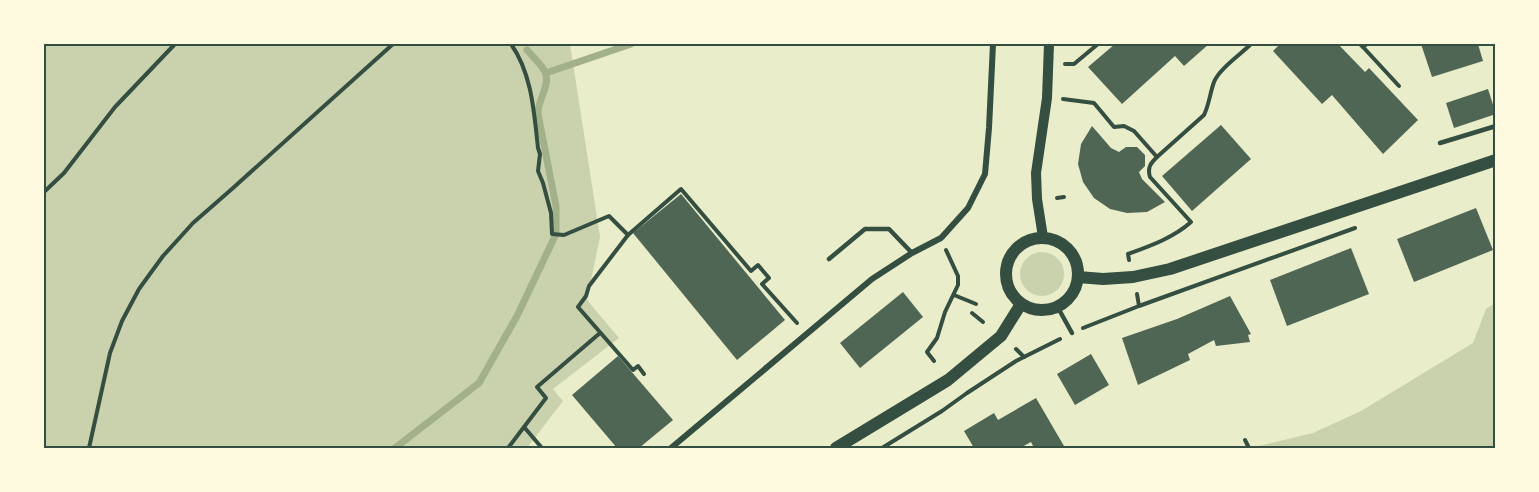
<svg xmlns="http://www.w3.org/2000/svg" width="1539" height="492" font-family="Signika,sans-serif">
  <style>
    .green { fill: #cad2ad }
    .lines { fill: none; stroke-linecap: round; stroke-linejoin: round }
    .stream { stroke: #a3b18a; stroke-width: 7 }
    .building { fill: #4f6655 }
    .path { stroke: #344e41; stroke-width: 4 }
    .service { stroke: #344e41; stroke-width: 4.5 }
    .minor { stroke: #344e41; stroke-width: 6 }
    .tertiary { stroke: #344e41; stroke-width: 10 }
    .secondary { stroke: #344e41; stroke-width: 12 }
    .neatline { fill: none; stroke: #344e41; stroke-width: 2 }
  </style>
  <rect width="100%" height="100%" fill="#e9edc9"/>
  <g class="green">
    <polygon points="44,44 570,44 600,237 587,300 619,338 553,389 563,401 527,448 44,448"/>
    <circle cx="1042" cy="274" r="22"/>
    <polygon points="1495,303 1495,448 1250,448 1313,433 1361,411 1473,343 1486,309"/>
  </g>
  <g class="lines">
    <g class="stream">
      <polyline points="546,73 631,44"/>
      <path d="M395 448 479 383 517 316 556 234V206L538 114C537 101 551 85 545 72 543 66 532 56 527 50"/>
    </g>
  </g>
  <g class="building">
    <polygon points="1115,44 1209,44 1184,66 1175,56 1122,104 1088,67"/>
    <polygon points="1280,44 1338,44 1365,72 1369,68 1418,120 1383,154 1332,95 1322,104 1273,51"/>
    <polygon points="1421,44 1478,44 1483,61 1432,77"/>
    <polygon points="1488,89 1496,114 1454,128 1446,103"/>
    <polygon points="1221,125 1251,159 1192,211 1162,176"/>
    <polygon points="1092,126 1111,148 1119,152 1126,147 1137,147 1145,155 1145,166 1139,172 1142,179 1165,202 1147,212 1127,213 1110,209 1094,198 1083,182 1078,164 1081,144"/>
    <polygon points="681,194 785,320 737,360 633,233"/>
    <polygon points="1476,208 1493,250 1414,282 1397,239"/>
    <polygon points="1351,248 1369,294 1287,326 1270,280"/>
    <polygon points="903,292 923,317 860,368 840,343"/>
    <polygon points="1230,296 1251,334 1248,335 1250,342 1216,346 1214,340 1188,354 1190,360 1138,385 1122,338 1177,319"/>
    <polygon points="1091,354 1109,385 1075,405 1057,374"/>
    <polygon points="618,356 673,420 639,448 617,448 572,395"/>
    <polygon points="1036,398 1064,446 1060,448 1034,448 1031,442 1020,448 974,448 964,431 994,413 998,420"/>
  </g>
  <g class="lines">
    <g class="path">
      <path d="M511 44C532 74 534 112 538 148L540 154 538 171 543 183 551 213 552 234 564 235 609 216 628 235"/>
      <polyline points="1360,44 1363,47 1367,44"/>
      <polyline points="1363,47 1399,86"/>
      <polyline points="1065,64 1074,64 1098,44"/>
      <path d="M1063 99 1094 103 1114 127 1124 126 1134 131 1157 157 1204 115C1209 105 1210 93 1214 82 1219 69 1241 54 1251 44"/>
      <polyline points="44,192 64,173 115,107 175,44"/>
      <polyline points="1057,198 1064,197"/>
      <path d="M1129 260 1128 254C1150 246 1173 238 1191 222L1150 177C1147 167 1151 163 1157 157"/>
      <polyline points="1137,294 1139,306"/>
      <polyline points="954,295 976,304"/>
      <polyline points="972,313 983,322"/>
      <polyline points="1083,328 1139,306 1355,228"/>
      <polyline points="1016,349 1024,357"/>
      <polyline points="934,361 927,352 937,338 945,312 958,285 958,276 946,250"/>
      <polyline points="644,374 638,366 633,370 578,307 586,296 589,286 628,235 681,189 751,271 758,265 769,278 762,284 797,323"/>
      <polyline points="524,427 542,448"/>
      <polyline points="1245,440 1249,448"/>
      <polyline points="89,448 110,353 122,321 139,289 163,256 193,223 233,188 393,44"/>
      <polyline points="508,448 546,398 537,387 600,333"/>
      <polyline points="882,448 942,411 967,393 1016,361 1060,339"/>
    </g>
    <g class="service">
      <polyline points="1440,143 1496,126"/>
      <polyline points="829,259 865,229 889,229 912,253"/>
      <polyline points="1057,306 1072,333"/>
    </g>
    <polyline class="minor" points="671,448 872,279 912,253 941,238 968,208 985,174 989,128 993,44"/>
    <polyline class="tertiary" points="1043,237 1037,199 1036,173 1047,98 1049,44"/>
    <g class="secondary">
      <circle cx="1042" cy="274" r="36"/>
      <polyline points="1078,277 1103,279 1133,277 1170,269 1496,160"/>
      <polyline points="836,448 948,380 1001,336 1021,304"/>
    </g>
  </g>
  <rect width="1539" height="492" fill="none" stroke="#fefae0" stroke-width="90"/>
  <rect x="45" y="45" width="1449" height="402" class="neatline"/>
</svg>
